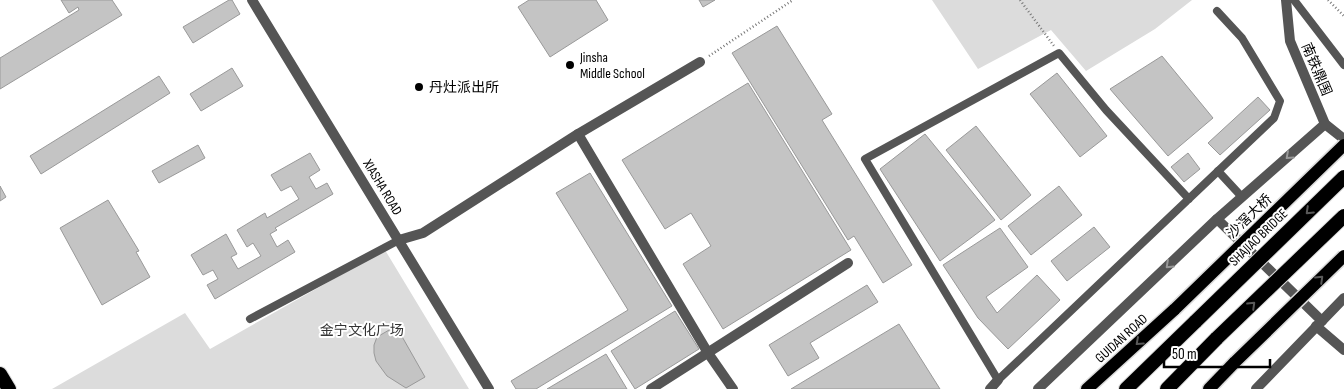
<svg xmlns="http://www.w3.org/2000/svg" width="1344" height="389" font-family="'Sofia Sans Condensed','Noto Sans SC',sans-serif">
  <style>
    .green { fill: #dcdcdc }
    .building { fill: #c4c4c4; stroke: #999 }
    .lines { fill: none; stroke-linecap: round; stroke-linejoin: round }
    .primary-casing { stroke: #dbdbdb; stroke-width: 15 }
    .trunk-casing { stroke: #dbdbdb; stroke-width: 16 }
    .path { stroke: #777; stroke-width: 2.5; stroke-dasharray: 1 2.5; stroke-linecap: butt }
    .service { stroke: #555; stroke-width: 8 }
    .minor { stroke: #555; stroke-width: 10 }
    .tertiary { stroke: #555; stroke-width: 10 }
    .primary { stroke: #000; stroke-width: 12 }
    .trunk { stroke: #000; stroke-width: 14 }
    .primary-bridge-casing { stroke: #dbdbdb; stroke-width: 15; stroke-linecap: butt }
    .trunk-bridge-casing { stroke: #dbdbdb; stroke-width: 16; stroke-linecap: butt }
    .primary-bridge { stroke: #000; stroke-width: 12 }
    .trunk-bridge { stroke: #000; stroke-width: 14 }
    .oneway { stroke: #999 }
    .oneway2 { stroke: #595959 }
    .poi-dot { fill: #000; stroke: #fff; stroke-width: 2 }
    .labels { text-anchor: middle; stroke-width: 4; stroke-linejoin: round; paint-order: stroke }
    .poi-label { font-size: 14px; fill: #000; stroke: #fff; text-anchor: start }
    .street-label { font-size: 14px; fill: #000; stroke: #fff }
    .park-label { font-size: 14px; fill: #333; stroke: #fff }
  </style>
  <rect width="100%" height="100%" fill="#fff"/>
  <g class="green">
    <polygon points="932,0 1192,0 1155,29 1086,71 1051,30 978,69"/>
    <polygon points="385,250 469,389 52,389 185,313 210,349"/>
  </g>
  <g class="building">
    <polygon points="61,0 112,0 122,15 0,89 0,58 79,10 78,7 69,13"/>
    <polygon points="229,0 232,0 240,14 193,43 183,27"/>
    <polygon points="529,0 596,0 608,20 550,57 518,7"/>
    <polygon points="699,0 715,0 703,7"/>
    <polygon points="777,26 832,114 822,120 912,265 883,283 854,236 848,240 732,53"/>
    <polygon points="1162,56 1213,118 1168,156 1110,89"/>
    <polygon points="232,68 243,86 201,111 190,94"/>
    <polygon points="1057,73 1107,136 1080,157 1030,94"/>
    <polygon points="159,76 170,93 41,174 30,156"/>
    <polygon points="748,83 851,250 723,329 683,264 711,246 691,213 665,229 622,160"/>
    <polygon points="1258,97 1270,110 1220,155 1208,143"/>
    <polygon points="976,126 1031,195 1001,220 946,150"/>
    <polygon points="925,134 995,220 940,261 880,169"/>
    <polygon points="198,145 205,158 159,183 152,171"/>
    <polygon points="310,153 320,170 309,177 316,189 327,183 333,194 275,228 277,230 270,234 277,247 288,240 295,252 215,299 207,285 218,279 213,270 203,275 191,255 226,234 237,254 231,257 238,269 261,256 253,243 247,247 237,230 265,213 267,218 299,199 291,186 281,191 271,175"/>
    <polygon points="1188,153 1200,169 1184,182 1171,167"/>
    <polygon points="590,173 672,306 536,389 516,389 511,381 628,310 556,193"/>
    <polygon points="0,186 6,197 0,201"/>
    <polygon points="1059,186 1082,215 1031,255 1008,226"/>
    <polygon points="108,200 139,251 136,252 150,277 102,305 60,228"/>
    <polygon points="1094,227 1110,247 1067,281 1051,261"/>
    <polygon points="1000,228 1028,267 986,297 997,313 1037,275 1060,300 1008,349 978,318 943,265"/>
    <polygon points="867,285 878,302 810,343 819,358 788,376 769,345"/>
    <polygon points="675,311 699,349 635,389 611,351"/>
    <polygon points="899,324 940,389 791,389"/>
    <polygon points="396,326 425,377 406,388 387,376 376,361 374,353 374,345 377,337"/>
    <polygon points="606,354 627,389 547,389"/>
  </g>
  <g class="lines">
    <g class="primary-casing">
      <g id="primary">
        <polyline points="1087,389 1175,309"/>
        <polyline points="1209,389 1235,362"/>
      </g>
    </g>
    <g class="trunk-casing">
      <g id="trunk">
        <polyline points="0,374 9,389"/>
        <polyline points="1126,389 1196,321"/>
        <polyline points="1167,389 1217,338"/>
      </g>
    </g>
    <g class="path">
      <polyline points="1020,0 1054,46"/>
      <polyline points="1328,0 1344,16"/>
      <polyline points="709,56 793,0"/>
    </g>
    <g class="service">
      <polyline points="1294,0 1344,65"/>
      <polyline points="1218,171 1242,197"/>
      <polyline points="1189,199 1106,110 1059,53 865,159 998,380 1274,118 1280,101 1242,38 1217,11"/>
      <polyline points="250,319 399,240"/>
    </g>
    <g class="minor">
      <polyline points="1286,0 1290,41 1325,124 1344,139"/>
      <polyline points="578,134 708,353 733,389"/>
      <polyline points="1217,219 1322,321"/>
      <polyline points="399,240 423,233 578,134 700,62"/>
      <polyline points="1316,326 1344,350"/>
      <polyline points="651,389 848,263"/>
      <polyline points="990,389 998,380"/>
      <polyline points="1038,389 1217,219 1325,124"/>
      <polyline points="1256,389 1344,298"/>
    </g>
    <polyline class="tertiary" points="252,0 489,389"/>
    <use href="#primary" class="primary"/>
    <use href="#trunk" class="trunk"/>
    <g class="primary-bridge-casing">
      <g id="primary-bridge">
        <polyline points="1175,309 1344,145"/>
        <polyline points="1235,362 1344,256"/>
      </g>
    </g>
    <g class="trunk-bridge-casing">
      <g id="trunk-bridge">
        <polyline points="1196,321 1344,177"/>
        <polyline points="1217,338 1344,216"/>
      </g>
    </g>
    <use href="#primary-bridge" class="primary-bridge"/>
    <use href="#trunk-bridge" class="trunk-bridge"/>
  </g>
  <defs><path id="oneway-chevron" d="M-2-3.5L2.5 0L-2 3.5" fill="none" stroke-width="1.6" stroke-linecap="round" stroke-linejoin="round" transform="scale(1.25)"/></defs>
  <g class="oneway">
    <use href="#oneway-chevron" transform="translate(1289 156) rotate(138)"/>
    <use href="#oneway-chevron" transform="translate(1169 265) rotate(137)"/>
  </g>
  <g class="oneway2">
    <use href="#oneway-chevron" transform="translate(1309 211) rotate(136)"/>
    <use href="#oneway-chevron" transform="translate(1320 279) rotate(-44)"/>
    <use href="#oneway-chevron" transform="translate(1252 305) rotate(-44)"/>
    <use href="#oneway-chevron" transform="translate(1139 342) rotate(138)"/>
  </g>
  <g class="poi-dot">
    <circle cx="570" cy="65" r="5"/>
    <circle cx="419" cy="87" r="5"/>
  </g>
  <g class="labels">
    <g class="poi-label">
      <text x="580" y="62">Jinsha<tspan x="580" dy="16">Middle School</tspan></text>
      <text x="429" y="92">丹灶派出所</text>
    </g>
    <g class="street-label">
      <text transform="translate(1317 69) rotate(67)" y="5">南铁鼎围</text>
      <text transform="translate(383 187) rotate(59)" y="5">XIASHA ROAD</text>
      <text transform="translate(1249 216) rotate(-44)" y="5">沙滘大桥</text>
      <text transform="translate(1258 237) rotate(-44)" y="5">SHAJIAO BRIDGE</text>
      <text transform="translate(1121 338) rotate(-42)" y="5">GUIDAN ROAD</text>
    </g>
    <g class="park-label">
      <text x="362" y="335">金宁文化广场</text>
    </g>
  </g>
  <path d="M1164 359v8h106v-8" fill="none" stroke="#000000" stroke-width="2.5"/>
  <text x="1172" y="359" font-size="15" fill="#000000" stroke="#ffffff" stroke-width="4" paint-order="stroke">50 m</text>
</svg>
